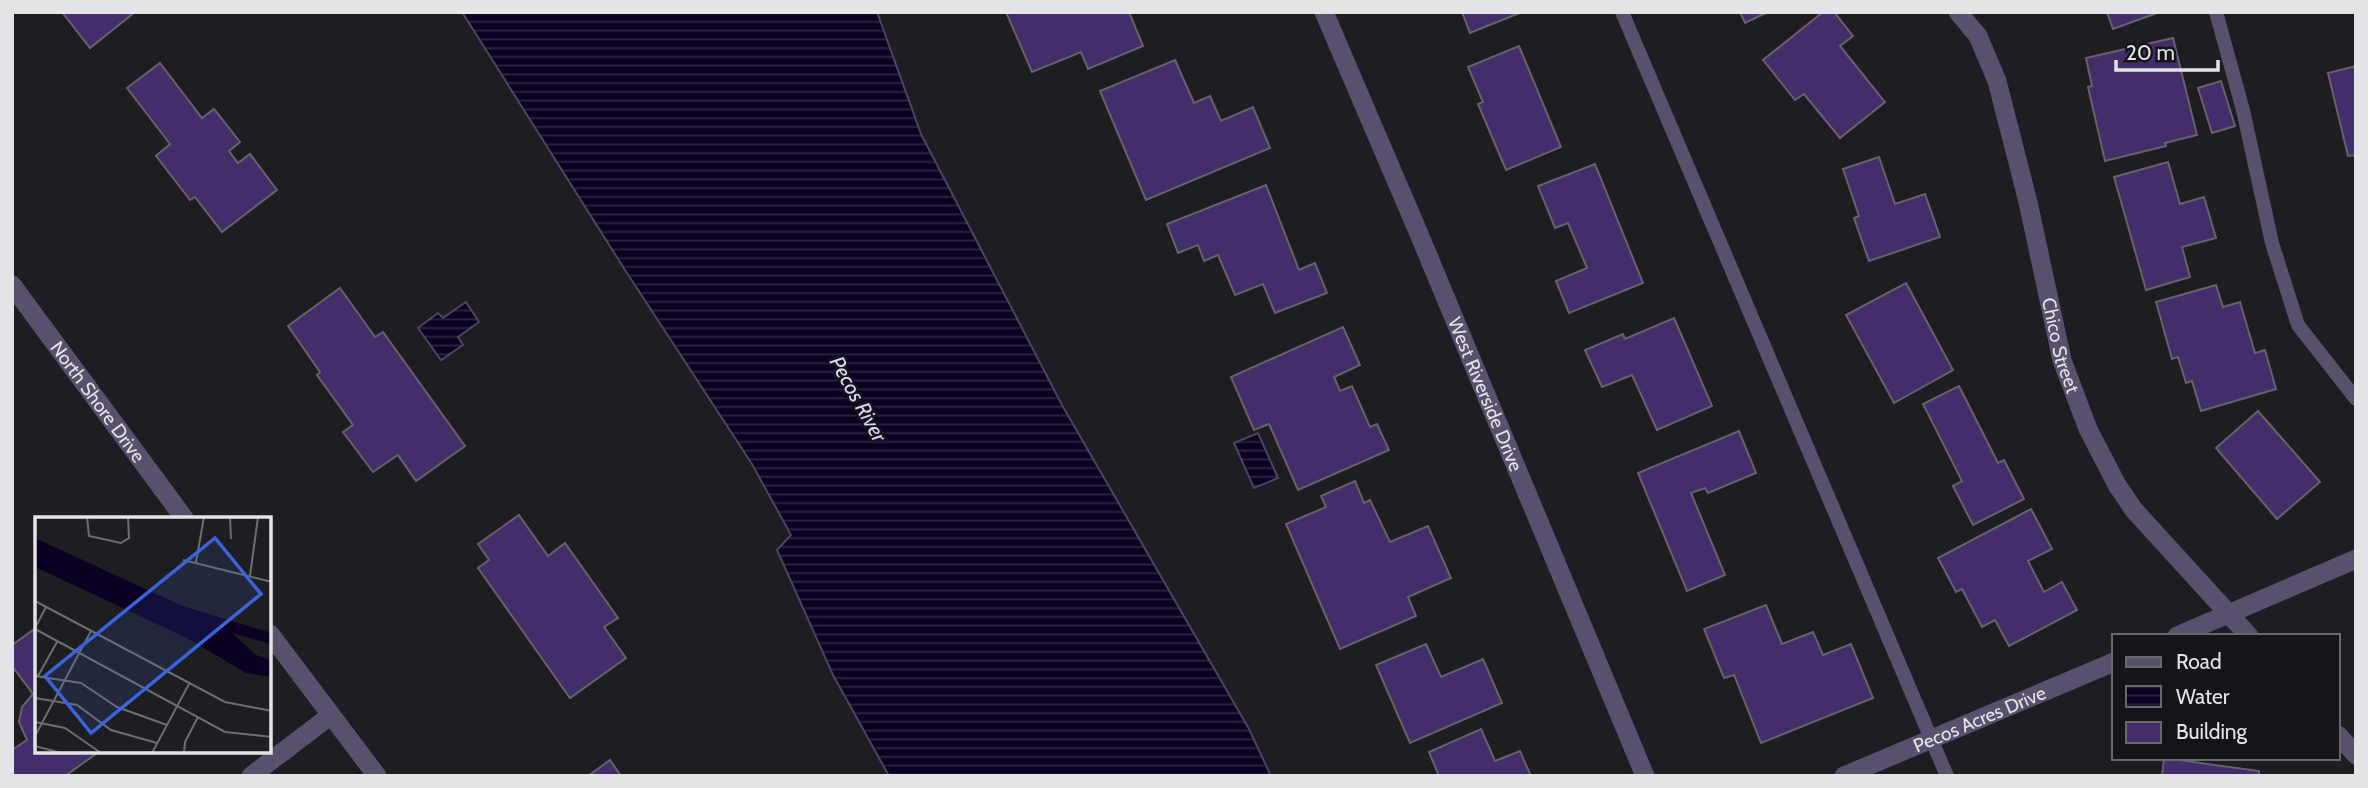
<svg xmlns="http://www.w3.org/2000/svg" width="2368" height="788" font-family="Cabin,sans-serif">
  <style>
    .water { fill: url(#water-rules); stroke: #4d445d; stroke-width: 2 }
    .building { fill: #432d6b; stroke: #646368; stroke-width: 2 }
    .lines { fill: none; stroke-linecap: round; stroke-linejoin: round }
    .service { stroke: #58506d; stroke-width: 14 }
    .minor { stroke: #58506d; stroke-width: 19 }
    .labels { text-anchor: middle; stroke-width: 5; stroke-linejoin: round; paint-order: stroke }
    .street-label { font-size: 19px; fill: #e4e4e6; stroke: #151418 }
    .water-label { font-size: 21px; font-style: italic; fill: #ded4fa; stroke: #151418 }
    .inset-road { fill: none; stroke: #6d6d70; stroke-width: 2 }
    .view { fill: #3b64da; fill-opacity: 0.15; stroke: #3b64da; stroke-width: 3.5 }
    .inset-edge { fill: none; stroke: #e4e4e6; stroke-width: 3.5 }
  </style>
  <defs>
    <pattern id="water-rules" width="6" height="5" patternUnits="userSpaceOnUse" patternTransform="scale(1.75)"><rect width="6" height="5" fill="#0c0022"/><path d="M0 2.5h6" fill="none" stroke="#2f2542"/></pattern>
  </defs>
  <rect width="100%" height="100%" fill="#1e1d21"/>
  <g class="water">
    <polygon points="462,12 877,12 921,134 1062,405 1249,729 1271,776 889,776 833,675 777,550 791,535 752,464 625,270"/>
    <polygon points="466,302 479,322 458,337 463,345 441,360 418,328 438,313 443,318"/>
    <polygon points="1258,433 1278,478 1254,488 1234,443"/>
  </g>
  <g class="building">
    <polygon points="62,12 135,12 90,48"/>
    <polygon points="1006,12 1129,12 1143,46 1088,69 1081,52 1032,72"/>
    <polygon points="1462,12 1522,12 1470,33"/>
    <polygon points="1740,12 1768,12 1745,23"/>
    <polygon points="1823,12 1834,12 1853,36 1840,46 1885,102 1840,138 1804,94 1795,100 1763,60"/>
    <polygon points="2107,12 2160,12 2113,29"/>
    <polygon points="2173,38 2197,135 2165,143 2166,146 2105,161 2088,87 2092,86 2086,58"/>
    <polygon points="1519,46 1561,147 1506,170 1478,104 1483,102 1468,67"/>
    <polygon points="1175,60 1194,103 1210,96 1221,121 1253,107 1270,148 1146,200 1100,91"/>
    <polygon points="160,63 202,118 214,109 240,142 229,151 238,163 250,154 277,190 222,232 195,197 190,200 156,156 170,144 127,88"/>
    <polygon points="2356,66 2356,155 2348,156 2328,73"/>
    <polygon points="2221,81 2235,126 2212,133 2198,88"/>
    <polygon points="1879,157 1895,204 1925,194 1940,237 1869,261 1854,218 1859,216 1843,169"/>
    <polygon points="2168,162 2180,204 2204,197 2216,238 2182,247 2190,277 2146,290 2114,177"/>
    <polygon points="1595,164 1643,283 1569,313 1556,281 1587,268 1568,223 1555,228 1538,186"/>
    <polygon points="1266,185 1299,270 1315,263 1327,293 1275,313 1263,284 1235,295 1218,255 1204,261 1198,245 1178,253 1167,224"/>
    <polygon points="1906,283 1953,370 1894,403 1846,315"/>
    <polygon points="2216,285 2223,307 2240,302 2255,353 2265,350 2276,389 2201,411 2192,381 2186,383 2178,357 2172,359 2156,302"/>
    <polygon points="340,288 375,337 383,332 465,446 416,481 398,455 373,472 343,432 353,425 317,375 320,372 288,326"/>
    <polygon points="1674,318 1712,406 1657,430 1632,375 1602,387 1585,350 1623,334 1625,339"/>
    <polygon points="1343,327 1360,365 1334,377 1340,391 1352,386 1370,427 1377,424 1389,450 1298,490 1269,424 1254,430 1231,377"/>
    <polygon points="1959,386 1998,463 2004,460 2024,499 1973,525 1953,486 1962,481 1923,404"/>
    <polygon points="2258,411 2320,482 2277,519 2216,448"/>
    <polygon points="1739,431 1756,473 1708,493 1705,488 1691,493 1725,575 1687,591 1638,473"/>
    <polygon points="1355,481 1364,503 1370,500 1390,542 1428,526 1451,578 1408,597 1416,616 1340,649 1286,524 1326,507 1321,496"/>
    <polygon points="2031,509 2052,549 2028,561 2044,592 2062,582 2077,610 2009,646 1995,620 1982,627 1962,589 1956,592 1938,558"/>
    <polygon points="519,515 548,556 565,543 618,618 604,627 626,658 570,698 478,568 489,560 478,544"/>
    <polygon points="1766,605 1782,644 1813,632 1823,655 1851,644 1873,698 1761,743 1734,675 1724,678 1704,629"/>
    <polygon points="36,628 37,751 100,751 65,776 12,776 12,750 27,740 19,722 22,707 33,694 12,666 12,645"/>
    <polygon points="1426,644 1441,677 1483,659 1502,703 1410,743 1376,665"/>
    <polygon points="1481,729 1495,761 1520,751 1531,776 1439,776 1429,752"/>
    <polygon points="2164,758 2259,771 2259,776 2162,776"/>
    <polygon points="610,760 621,776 588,776"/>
  </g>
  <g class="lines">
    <g class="service">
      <polyline points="1622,12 1947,776"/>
      <polyline points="2216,12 2243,110 2272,243 2298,325 2356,399"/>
    </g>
    <g class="minor">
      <path id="s1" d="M1324 12 1419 234 1645 776"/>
      <path id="s2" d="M1958 12 1978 36 1997 81 2028 202 2062 360 2088 429 2117 485 2134 510 2249 636"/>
      <path id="s3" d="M12 285 184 518"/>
      <polyline points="270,634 377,776"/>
      <polyline points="2177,636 2356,559"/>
      <polyline points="2338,735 2356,755"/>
      <polyline points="251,776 330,716"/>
      <path id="s4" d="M1844 776 2114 662"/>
    </g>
  </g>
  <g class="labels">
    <g class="street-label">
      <text dy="7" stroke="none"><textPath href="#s2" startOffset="352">Chico Street</textPath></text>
      <text dy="7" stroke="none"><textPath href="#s1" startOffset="415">West Riverside Drive</textPath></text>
      <text dy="7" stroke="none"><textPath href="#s3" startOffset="145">North Shore Drive</textPath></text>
      <text dy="7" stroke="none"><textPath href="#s4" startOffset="147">Pecos Acres Drive</textPath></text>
    </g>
    <g class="water-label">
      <text transform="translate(858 399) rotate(61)" y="7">Pecos River</text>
    </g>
  </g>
  <g transform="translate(35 517)">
    <rect width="236" height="236" fill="#1e1d21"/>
    <path d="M0 21 145 88 236 116V127L197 116 221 138 236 143V160L211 156 152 121 0 50Z" fill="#0c0022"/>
    <path class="inset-road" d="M52 0 54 19 86 26 94 21 93 0M195 0 196 22M148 43 237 65M161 45 169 0M215 59 223 0M0 84 190 185 237 194M0 111 11 90M0 112 190 215 237 220M0 159 46 166 82 190 132 208M3 159 22 125M0 181 42 188 76 213 122 226M0 205 30 211 66 236M0 219 56 114M0 229 26 236M117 236 154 167M149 236 150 225 163 200"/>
    <path class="view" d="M180 21 226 77 56 216 10 159Z"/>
    <rect width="236" height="236" class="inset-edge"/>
  </g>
  <rect width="2368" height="788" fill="none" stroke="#e4e4e6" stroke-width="28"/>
  <rect x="2112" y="634" width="228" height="126" fill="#151418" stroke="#68676a" stroke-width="2"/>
  <rect x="2126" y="657" width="35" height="10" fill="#58506d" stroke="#68676a" stroke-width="2"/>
  <text x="2176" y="669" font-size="21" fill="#e4e4e6">Road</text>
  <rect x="2126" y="686" width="35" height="21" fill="url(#water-rules)" stroke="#68676a" stroke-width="2"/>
  <text x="2176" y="704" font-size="21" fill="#e4e4e6">Water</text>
  <rect x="2126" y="722" width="35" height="21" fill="#432d6b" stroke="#68676a" stroke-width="2"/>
  <text x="2176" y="739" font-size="21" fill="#e4e4e6">Building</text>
  <path d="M2116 60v10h102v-10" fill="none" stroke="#e4e4e6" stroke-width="3.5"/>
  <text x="2126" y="60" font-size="21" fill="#e4e4e6" stroke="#151418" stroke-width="5" paint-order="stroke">20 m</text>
</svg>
